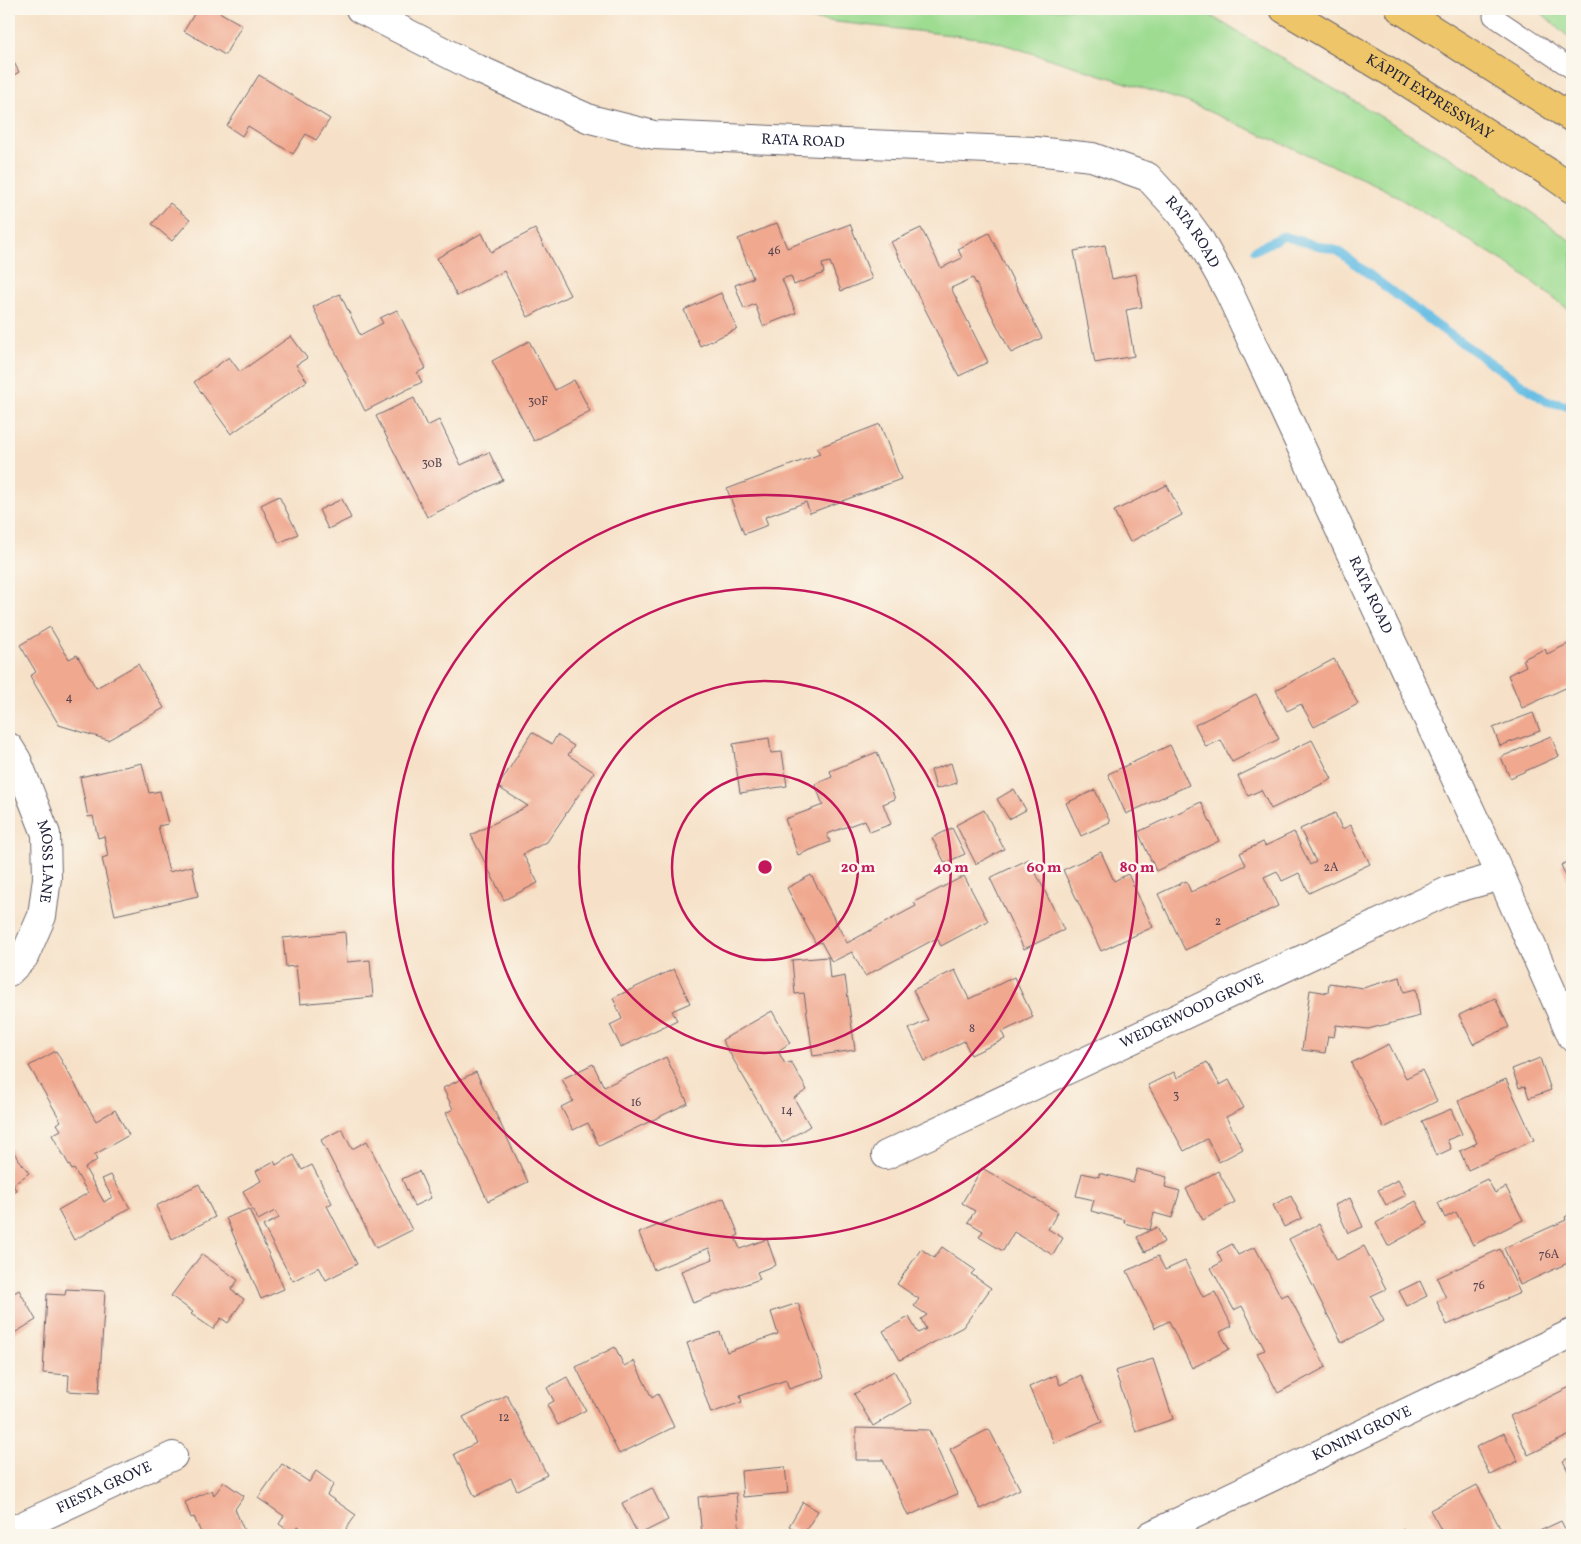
<svg xmlns="http://www.w3.org/2000/svg" width="1581" height="1544" font-family="Vollkorn,serif">
<style>
.green{fill:#9ddc91;stroke:#607f66}
.lines{fill:none;stroke-linecap:round;stroke-linejoin:round}
.stream{stroke:#67bee4;stroke-width:9}
.building{fill:#f0a88f}
.lane-casing{stroke:#6c656c;stroke-width:21}
.street-casing{stroke:#6c656c;stroke-width:30}
.highway-casing{stroke:#6c656c;stroke-width:30}
.lane{stroke:#fff;stroke-width:19}
.street{stroke:#fff;stroke-width:28}
.highway{stroke:#eec569;stroke-width:28}
.ring{fill:none;stroke:#c2185b;stroke-width:2.5}
.labels{text-anchor:middle;dominant-baseline:central;stroke-width:5;stroke-linejoin:round;paint-order:stroke}
.number-label{font-size:12px;fill:#564450}
.street-label{font-size:15px;fill:#22223b;stroke:#fbf7ec}
.centre{fill:#c2185b;stroke:#fbf7ec;stroke-width:2.5}
.ring-label{font-size:15px;text-anchor:middle;font-weight:bold;fill:#c2185b;stroke:#fbf7ec;stroke-width:5;stroke-linejoin:round;paint-order:stroke}
</style>
<rect width="100%" height="100%" fill="#fbf7ec"/>
<filter id="ink" filterUnits="userSpaceOnUse"><feTurbulence type="fractalNoise" baseFrequency=".02" numOctaves="2"/><feDisplacementMap in="SourceGraphic" scale="10" xChannelSelector="R" yChannelSelector="G"/><feConvolveMatrix kernelMatrix="1 2 1 2 8 2 1 2 1" color-interpolation-filters="sRGB"/></filter>
<filter id="wash" filterUnits="userSpaceOnUse"><feTurbulence type="fractalNoise" baseFrequency=".0096" numOctaves="4" result="noise"/><feDisplacementMap in="SourceGraphic" scale="20" xChannelSelector="R" yChannelSelector="G"/><feGaussianBlur stdDeviation="1.12" result="paint"/><feColorMatrix in="noise" values="0 0 0 0 0 0 0 0 0 0 0 0 0 0 0 0 0 1.4 0 .05"/><feComposite in="paint" operator="in"/></filter>
<g filter="url(#wash)">
<rect width="100%" height="100%" fill="#f6e1c8"/>
<path class="green" d="M782,9H1199L1481,176L1572,242V312L1510,265L1379,186L1187,102L987,39L810,19Z
M1537,9H1572V40Z"/>
<g class="lines">
<path class="stream" d="M1255,250L1283,236L1338,251L1439,327L1546,401L1572,407"/>
</g>
<g id="blocks">
<path class="building" d="M197,9H214L242,25L225,55L184,31Z
M9,53L19,72L9,78Z
M259,75L330,119L316,140L306,134L293,154L248,126L242,136L227,126Z
M170,203L190,220L172,241L152,224Z
M777,223L787,248L850,224L872,279L841,291L830,262L822,264L824,273L794,285L791,276L782,279L796,313L763,326L755,304L744,309L735,285L753,278L738,239Z
M921,228L941,268L962,258L958,249L989,233L1042,338L1011,353L973,278L951,288L988,362L959,376L891,242Z
M535,229L570,295L528,317L504,271L457,296L437,258L482,233L491,252Z
M1105,245L1112,279L1136,274L1142,307L1126,310L1134,356L1095,363L1074,251Z
M721,293L737,329L700,346L684,310Z
M340,294L360,335L383,323L380,318L397,310L426,368L417,373L422,382L365,411L313,307Z
M291,336L307,358L296,365L307,381L231,434L194,382L229,357L240,372Z
M529,341L555,390L574,380L590,411L534,441L492,361Z
M414,398L427,426L439,420L461,465L489,452L503,480L427,517L376,416Z
M880,424L901,479L810,513L806,502L765,517L768,525L744,534L727,489L820,454L817,448Z
M1167,485L1182,515L1130,542L1114,511Z
M279,496L298,534L279,543L261,505Z
M342,499L351,518L328,529L319,510Z
M50,627L69,659L77,655L96,688L138,664L164,708L108,740L59,725L30,676L36,672L20,645Z
M1568,644L1572,653V685L1522,708L1508,675L1526,666L1523,659L1545,649L1547,654Z
M1334,659L1358,704L1314,727L1301,704L1287,711L1276,690Z
M1256,694L1279,739L1232,762L1221,740L1206,747L1195,725Z
M1533,713L1540,731L1500,746L1493,728Z
M532,732L552,744L557,735L574,746L568,755L594,772L547,842L523,854L538,883L504,900L471,835L528,806L498,787Z
M1551,736L1559,756L1510,778L1501,757Z
M769,738L771,753L782,752L787,786L740,793L733,744Z
M1312,740L1332,779L1271,809L1261,790L1248,796L1238,776Z
M1170,745L1189,785L1126,814L1108,774Z
M877,752L895,799L883,804L891,824L870,832L865,820L827,834L830,842L798,855L785,819L823,805L815,784L832,777L830,771Z
M142,763L149,793L160,791L168,824L158,826L169,872L192,866L198,896L115,915L102,858L108,856L104,836L98,838L93,816L88,817L80,777Z
M951,763L957,783L936,789L931,770Z
M1014,789L1026,810L1009,819L997,799Z
M1095,790L1110,822L1081,836L1066,803Z
M1201,802L1219,841L1156,871L1138,832Z
M984,810L1004,849L976,864L956,825Z
M1335,813L1342,829L1351,825L1370,864L1309,893L1299,873L1282,881L1277,871L1264,877L1278,906L1185,950L1158,894L1186,881L1191,892L1246,865L1240,853L1263,842L1265,846L1294,832L1310,865L1316,862L1300,829Z
M952,828L965,854L945,863L932,838Z
M1101,852L1114,881L1128,874L1153,927L1101,951L1063,870Z
M1029,859L1064,930L1024,949L990,878Z
M1572,860V880L1568,881L1561,865Z
M811,875L847,943L916,906L914,902L964,876L988,921L941,946L937,938L865,976L852,952L832,962L821,942L816,944L787,888Z
M345,932L347,962L370,960L373,997L300,1004L296,966L286,967L283,938Z
M828,957L830,979L845,976L855,1050L813,1056L804,993L795,994L792,960Z
M674,969L690,1003L672,1011L677,1020L621,1047L610,1025L622,1019L613,998Z
M955,970L969,999L1014,977L1033,1017L1002,1032L1005,1039L971,1055L964,1041L925,1061L909,1029L928,1020L913,990Z
M1400,977L1404,992L1416,989L1420,1016L1368,1029L1336,1025L1334,1037L1328,1036L1325,1053L1302,1050L1310,990L1328,993L1329,983L1363,988Z
M1495,998L1509,1027L1473,1044L1459,1015Z
M772,1011L790,1043L778,1051L785,1064L791,1062L807,1090L794,1098L810,1126L782,1143L722,1040Z
M1389,1044L1406,1078L1422,1070L1437,1101L1384,1128L1351,1063Z
M56,1051L96,1121L115,1110L129,1135L94,1155L97,1160L85,1168L104,1202L112,1197L102,1179L111,1175L130,1208L74,1240L58,1210L88,1193L74,1169L72,1170L52,1135L61,1130L57,1124L61,1121L29,1066Z
M666,1057L688,1103L599,1146L588,1123L573,1130L561,1107L573,1101L562,1079L593,1064L604,1087Z
M1540,1058L1551,1090L1529,1098L1525,1086L1519,1088L1512,1069Z
M1207,1062L1220,1085L1229,1080L1244,1108L1226,1117L1243,1149L1219,1162L1207,1139L1184,1151L1148,1085L1174,1072L1177,1078Z
M476,1072L528,1182L488,1201L446,1113L453,1109L443,1088Z
M1506,1079L1534,1140L1468,1170L1460,1151L1477,1143L1458,1101Z
M1451,1109L1462,1134L1447,1140L1451,1149L1436,1156L1422,1121Z
M342,1129L352,1149L367,1141L412,1230L376,1248L321,1140Z
M9,1146L29,1173L13,1185L16,1190L9,1195Z
M294,1155L302,1170L312,1165L332,1203L327,1206L357,1264L326,1280L319,1267L293,1281L263,1226L279,1218L275,1211L258,1220L243,1191L261,1181L256,1171L274,1161L276,1165Z
M982,1168L1058,1212L1048,1229L1063,1238L1053,1255L1014,1232L1003,1251L979,1237L983,1231L968,1222L975,1211L962,1203Z
M1137,1169L1167,1177L1165,1187L1180,1191L1172,1218L1154,1213L1150,1230L1124,1223L1125,1220L1091,1211L1094,1200L1076,1196L1082,1173L1099,1177V1173L1133,1182Z
M419,1171L431,1198L414,1206L402,1179Z
M1218,1171L1235,1202L1203,1220L1186,1189Z
M1487,1179L1495,1193L1506,1187L1523,1220L1473,1245L1456,1212L1445,1218L1438,1203Z
M1398,1180L1406,1195L1386,1205L1378,1190Z
M199,1184L215,1217L172,1239L156,1206Z
M1291,1196L1302,1218L1284,1227L1273,1205Z
M724,1198L739,1235L735,1237L740,1249L767,1239L776,1265L757,1272L760,1279L693,1303L681,1271L713,1259L709,1248L654,1270L639,1233Z
M1350,1198L1363,1227L1348,1233L1335,1205Z
M1416,1201L1428,1224L1388,1246L1376,1223Z
M249,1209L284,1289L261,1299L226,1218Z
M1572,1213V1261L1520,1285L1504,1248L1566,1220L1565,1217Z
M1319,1224L1337,1260L1364,1246L1386,1289L1371,1296L1384,1321L1342,1343L1289,1239Z
M1157,1227L1164,1242L1145,1252L1137,1237Z
M1232,1244L1238,1255L1255,1247L1281,1297L1288,1294L1326,1367L1278,1393L1257,1353L1265,1350L1242,1306L1234,1310L1211,1268L1222,1262L1217,1252Z
M942,1247L975,1270L971,1274L991,1288L963,1327L900,1360L883,1331L909,1317L918,1333L926,1329L921,1319L927,1315L914,1306L919,1299L897,1284L921,1249L934,1258Z
M1500,1249L1520,1293L1447,1325L1437,1302L1446,1298L1437,1278Z
M202,1254L238,1280L231,1290L244,1299L228,1323L221,1318L213,1329L191,1314L193,1312L171,1296Z
M1158,1256L1165,1270L1185,1261L1203,1297L1215,1292L1232,1326L1220,1332L1229,1349L1192,1368L1169,1321L1155,1328L1127,1271Z
M1420,1281L1427,1296L1407,1306L1399,1291Z
M66,1289L105,1291L99,1393L68,1391L69,1375L43,1373L47,1294L65,1295Z
M19,1290L36,1320L11,1335L9,1331V1296Z
M798,1303L824,1377L789,1389L786,1380L740,1396L742,1402L711,1413L687,1343L720,1332L727,1352L778,1334L771,1312Z
M615,1347L624,1366L634,1361L652,1398L658,1394L674,1427L619,1454L576,1367Z
M1153,1359L1173,1419L1136,1432L1115,1371Z
M894,1371L912,1403L873,1426L854,1394Z
M1056,1375L1060,1385L1081,1375L1102,1422L1054,1443L1029,1387Z
M567,1377L586,1410L558,1425L547,1405L554,1401L547,1388Z
M1572,1386V1434L1528,1455L1510,1416Z
M507,1395L547,1475L517,1490L511,1478L475,1497L454,1454L476,1443L463,1417Z
M856,1428L929,1430L957,1494L908,1516L883,1460H856Z
M989,1429L1020,1489L980,1509L950,1449Z
M1504,1433L1518,1461L1490,1475L1476,1447Z
M1572,1456V1479L1563,1461Z
M282,1464L309,1482L316,1471L334,1484L327,1495L356,1515L342,1535H312L298,1526L293,1534L279,1524L284,1516L258,1498Z
M785,1467L788,1493L743,1497L741,1471Z
M224,1482L244,1496L235,1509L246,1535H202L194,1517L191,1518L185,1502L212,1490L214,1495Z
M1477,1485L1504,1535H1444L1430,1510Z
M652,1488L668,1520L638,1535L622,1503Z
M736,1493L740,1535H702L698,1497Z
M803,1502L818,1511L803,1535L789,1526Z
M1561,1521L1568,1535H1531Z
M1404,1529L1407,1535H1392Z"/>
</g>
</g>
<g filter="url(#ink)">
<use href="#blocks" fill-opacity="0" stroke="#6c656c" stroke-width="1"/>
<g class="lines">
<defs>
<path id="lane" d="M1493,16L1572,69"/>
<g id="street">
<path id="s1" d="M360,9L478,69L590,119L654,135L1035,151L1092,157L1148,177L1180,212L1199,238L1229,292L1501,876L1572,1037"/>
<path id="s2" d="M9,747L17,760L46,834L47,878L42,916L24,957L9,972"/>
<path id="s3" d="M886,1155L1450,890L1501,876"/>
<path id="s4" d="M9,1532L173,1456"/>
<path id="s5" d="M1151,1535L1572,1333"/>
</g>
<g id="highway">
<path id="s6" d="M1284,9L1397,76L1548,172L1572,189"/>
<path d="M1400,9L1572,118"/>
</g>
</defs>
<use href="#lane" class="lane-casing"/>
<use href="#street" class="street-casing"/>
<use href="#highway" class="highway-casing"/>
<use href="#lane" class="lane"/>
<use href="#street" class="street"/>
<use href="#highway" class="highway"/>
</g>
</g>
<g class="ring">
<circle cx="765" cy="867" r="93"/>
<circle cx="765" cy="867" r="186"/>
<circle cx="765" cy="867" r="279"/>
<circle cx="765" cy="867" r="372"/>
</g>
<g class="labels">
<g class="number-label">
<text x="774" y="251">46</text>
<text x="538" y="402">30F</text>
<text x="432" y="464">30B</text>
<text x="69" y="698">4</text>
<text x="1331" y="868">2A</text>
<text x="1218" y="922">2</text>
<text x="972" y="1029">8</text>
<text x="1176" y="1096">3</text>
<text x="636" y="1103">16</text>
<text x="787" y="1111">14</text>
<text x="1549" y="1255">76A</text>
<text x="1479" y="1286">76</text>
<text x="504" y="1418">12</text>
</g>
<g class="street-label">
<text stroke="none"><textPath href="#s6" startOffset="170">KĀPITI EXPRESSWAY</textPath></text>
<text stroke="none"><textPath href="#s1" startOffset="470">RATA ROAD</textPath></text>
<text stroke="none"><textPath href="#s1" startOffset="890">RATA ROAD</textPath></text>
<text stroke="none"><textPath href="#s1" startOffset="1295">RATA ROAD</textPath></text>
<text stroke="none"><textPath href="#s2" startOffset="122">MOSS LANE</textPath></text>
<text stroke="none"><textPath href="#s3" startOffset="338">WEDGEWOOD GROVE</textPath></text>
<text stroke="none"><textPath href="#s5" startOffset="234">KONINI GROVE</textPath></text>
<text stroke="none"><textPath href="#s4" startOffset="105">FIESTA GROVE</textPath></text>
</g>
</g>
<circle cx="765" cy="867" r="8" class="centre"/>
<g class="ring-label">
<text x="858" y="872">20 m</text>
<text x="951" y="872">40 m</text>
<text x="1044" y="872">60 m</text>
<text x="1137" y="872">80 m</text>
</g>
<rect width="1581" height="1544" fill="none" stroke="#fbf7ec" stroke-width="30"/>
</svg>
